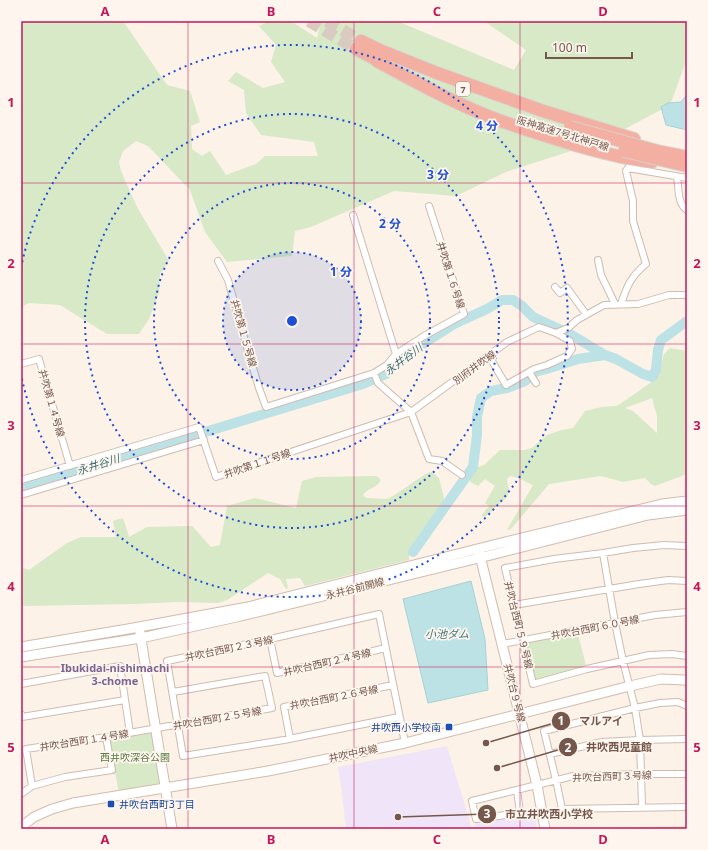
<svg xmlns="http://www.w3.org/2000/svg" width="708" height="850" font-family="'Noto Sans','Noto Sans JP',sans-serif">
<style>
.education{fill:#efe4f8}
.green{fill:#d7e9c6;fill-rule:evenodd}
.water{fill:#bce2e5;stroke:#a3d3d6}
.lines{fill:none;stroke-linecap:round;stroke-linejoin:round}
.river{stroke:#bce2e5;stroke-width:10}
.highway-tunnel{stroke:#dacbc0;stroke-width:12;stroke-dasharray:12 6;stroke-linecap:butt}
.street-casing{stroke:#cfbbb0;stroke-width:8}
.secondary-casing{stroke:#d2bbae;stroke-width:11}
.highway-casing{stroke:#d8d0cd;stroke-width:14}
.street{stroke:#fff;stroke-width:6}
.secondary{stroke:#fff;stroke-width:9}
.highway{stroke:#f3afa1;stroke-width:12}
.highway-bridge-casing{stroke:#d8d0cd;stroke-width:14;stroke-linecap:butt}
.highway-bridge{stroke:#f3afa1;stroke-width:12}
.grid{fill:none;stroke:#c2185b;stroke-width:1;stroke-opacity:0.55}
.ring{fill:none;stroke:#1d4ed8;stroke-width:2;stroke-dasharray:2 4}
.transit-dot{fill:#1a4fb4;stroke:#fef6ee;stroke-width:1.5}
.labels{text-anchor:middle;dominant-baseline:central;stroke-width:3.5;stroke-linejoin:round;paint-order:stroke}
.shield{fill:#fef6ee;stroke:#9e877d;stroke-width:1}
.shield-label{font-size:9px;font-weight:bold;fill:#75574c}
.street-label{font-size:10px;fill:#75574c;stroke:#fef6ee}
.transit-label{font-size:10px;fill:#164399;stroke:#fef6ee;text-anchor:end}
.park-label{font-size:10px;fill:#597a45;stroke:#fef6ee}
.water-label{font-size:11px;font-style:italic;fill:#407579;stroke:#fef6ee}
.neighbourhood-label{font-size:11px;font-weight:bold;fill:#7e6491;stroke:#fef6ee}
.centre{fill:#1d4ed8;stroke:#fef6ee;stroke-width:2}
.ring-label{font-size:12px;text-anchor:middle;font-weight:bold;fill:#1d4ed8;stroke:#fef6ee;stroke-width:3.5;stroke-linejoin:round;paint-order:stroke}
.leader{fill:none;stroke:#75574c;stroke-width:1.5}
.callout-dot{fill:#75574c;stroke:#fef6ee;stroke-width:1.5}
.mark-label{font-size:12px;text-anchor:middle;font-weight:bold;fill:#fff}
.callout-label{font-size:11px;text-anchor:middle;font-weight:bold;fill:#75574c;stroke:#fef6ee;stroke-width:3.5;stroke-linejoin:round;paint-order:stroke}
.neatline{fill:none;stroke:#c2185b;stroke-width:1.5}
.grid-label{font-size:13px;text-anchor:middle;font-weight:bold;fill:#c2185b}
</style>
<rect width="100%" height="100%" fill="#fcf2e7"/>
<path class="education" d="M447,746L472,829H346L342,793L338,767Z
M535,815L537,829H476L474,822Z"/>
<path class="green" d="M21,21H123L167,85L190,91L200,122L191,126L192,149L202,156L210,151L226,175L256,164L265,156H318L314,142L261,135L246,113L244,90L228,81L236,72L263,88L285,82L271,62L276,45L259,26C266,22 272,18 280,23L281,21H291L317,38L321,21H397L514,70L526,50L484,21H687V59L670,105L602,141L506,172L456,196L394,191L311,227L295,231L292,256L227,262L205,232L190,190L148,146L136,141L123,151L119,162L121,171L137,207L169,261L160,274L159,293L149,319L139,334H107L60,305L29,303L21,307Z
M670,348L687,351V474L655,486L651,484L645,478L623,482L601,476L549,484L511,529L507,530L533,485C525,482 519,477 510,476L507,479L508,486L509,490L507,497L485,517L481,516L489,506L485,503L495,486L485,479L478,486L470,482V478L476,468L484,465L500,450H525L532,448L547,435L562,430L573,428L585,411L602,407L616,406L620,404L653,381L661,367L664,354ZM652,398L657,416V433L633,411L625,408Z
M432,472L439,478L445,502L409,553V560L305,586L300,578L286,579L288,588L286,589L280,579L268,573L227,600L218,603L176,602L135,604L22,606L21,607V567L29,570L67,543L81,537H116L113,521L123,518L129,537L147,527L192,526L211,547L220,545L227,506L255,498L296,508L302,481L316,477L376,476L378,477L381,480C377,488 368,488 363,495L365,497L367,498L387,499L393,496L427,473Z
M577,631L587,669L533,684L522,641Z
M153,731L161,775L159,783L151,787L119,793L109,739Z
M687,826V829H558Z"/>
<path class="water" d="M687,94V130L666,125L661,107L668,103L681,102Z
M471,581L485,639L488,690L428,703L403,599Z"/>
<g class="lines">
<path class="river" d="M21,488L363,384L386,374L407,354L454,324L487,309L502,300H513L522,306L533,317L570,334L605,355L616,359L643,374L652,377L656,370L658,350L661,340L687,321
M413,552L473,467L477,435V417L481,398L491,391L507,388L525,381L535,372L553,367L578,359L605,355"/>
<path class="highway-tunnel" d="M309,21L356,49
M327,21L361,41"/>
<defs>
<path id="street" d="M677,177C679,187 677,204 687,210
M353,215L396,354
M598,260L601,275L615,304
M218,261L228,280L248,351L259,388L266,407L374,373L387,365L396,354L424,336L464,314L429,206
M555,287L560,293L567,288L586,314
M621,304C627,286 631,276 646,264L633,221V201L626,171L628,168L687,178
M556,333L568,328L577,320L604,305L638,304L669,295H687
M21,364L39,359L70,466
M529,372L536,383
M374,373L378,383L411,412L429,459L442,461L462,475
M21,480L199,427L216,477L411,412L507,342L539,327L556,333L570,341L572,349L567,356L547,365L534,369L506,385L489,356
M21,495L204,440
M687,546L664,545L633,548L603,553L554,559L505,568L533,684L587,669L649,655L672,654L687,656
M603,553L615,623L623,661L635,708L640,740L642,807
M514,605L639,584L668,580L687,581
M270,639L277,673L386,648
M503,644L655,615L687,612
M21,684L120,666L130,733
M687,706L678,702L660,703L635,708L544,731L556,780L562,809L687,807
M21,714L22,717L125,700
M399,717L284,740L183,756L167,661L266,640L379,614L405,743
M290,739L284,707L393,685
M550,754L602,742L640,740L687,739
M32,786L26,749L106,737L272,708L265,676L173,692
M517,790L520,813L476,819L472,801L573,776L641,774H687
M21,794L32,786L65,777L112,770L106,737"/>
<path id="secondary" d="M479,552L537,785L545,829
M140,633L172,829
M21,647L128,629L248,607L489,546L662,504L687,501
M21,657L141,638L241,616L491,555L648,515L687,510
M21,827L34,817L52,809L73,803L268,771L405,743L630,686L661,679L685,680L687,681"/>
<path id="highway" d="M361,41L388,54
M356,49L385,64
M382,51L437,73L543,111L634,139
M377,61C412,80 446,99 483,114C512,126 542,135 572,144C599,152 624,159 652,162"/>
</defs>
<use href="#street" class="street-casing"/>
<use href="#secondary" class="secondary-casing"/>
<use href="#highway" class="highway-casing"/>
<use href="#street" class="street"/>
<use href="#secondary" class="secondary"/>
<use href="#highway" class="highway"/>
<defs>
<path id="highway-bridge" d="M570,127L657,151L687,157
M624,151L687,166"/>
</defs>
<use href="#highway-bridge" class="highway-bridge-casing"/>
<use href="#highway-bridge" class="highway-bridge"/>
</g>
<path class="grid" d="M188,21V829M354,21V829M520,21V829M21,183H687M21,344H687M21,506H687M21,667H687"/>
<circle cx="292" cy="321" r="69" fill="#1d4ed8" fill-opacity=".12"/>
<g class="ring">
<circle cx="292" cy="321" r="69"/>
<circle cx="292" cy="321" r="138"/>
<circle cx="292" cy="321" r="207"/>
<path d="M21 268A276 276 0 1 1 21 374"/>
</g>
<g class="transit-dot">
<rect x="445" y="723" width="8" height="8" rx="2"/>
<rect x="107" y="800" width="8" height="8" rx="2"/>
</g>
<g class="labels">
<rect class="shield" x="456" y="82" width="14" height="14" rx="3"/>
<g class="shield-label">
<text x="463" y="89">7</text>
</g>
<g class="street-label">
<text transform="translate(563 133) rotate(17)">阪神高速7号北神戸線</text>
<text transform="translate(451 275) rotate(72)">井吹第１６号線</text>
<text transform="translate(244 333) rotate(74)">井吹第１５号線</text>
<text transform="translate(474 367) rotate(-36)">別府井吹線</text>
<text transform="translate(52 403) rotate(74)">井吹第１４号線</text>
<text transform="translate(257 463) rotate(-19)">井吹第１１号線</text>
<text transform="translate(355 588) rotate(-14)">永井谷前開線</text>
<text transform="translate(519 625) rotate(76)">井吹台西町５９号線</text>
<text transform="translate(595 627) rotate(-11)">井吹台西町６０号線</text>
<text transform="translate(229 648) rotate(-12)">井吹台西町２３号線</text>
<text transform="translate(327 662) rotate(-13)">井吹台西町２４号線</text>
<text transform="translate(515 693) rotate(76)">井吹台９号線</text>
<text transform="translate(334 697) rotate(-11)">井吹台西町２６号線</text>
<text transform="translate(217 718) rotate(-10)">井吹台西町２５号線</text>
<text transform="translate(84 740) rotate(-9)">井吹台西町１４号線</text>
<text transform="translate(353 753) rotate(-12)">井吹中央線</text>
<text transform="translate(612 776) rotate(-2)">井吹台西町３号線</text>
</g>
<g class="transit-label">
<text x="441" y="727">井吹西小学校南</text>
<text x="119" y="804" text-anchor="start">井吹台西町3丁目</text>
</g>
<g class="park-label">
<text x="135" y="757">西井吹深谷公園</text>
</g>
<g class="water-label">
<text transform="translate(403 359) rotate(-37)">永井谷川</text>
<text transform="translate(98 464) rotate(-17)">永井谷川</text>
<text x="447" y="633">小池ダム</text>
</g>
<g class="neighbourhood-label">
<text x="115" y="667">Ibukidai-nishimachi<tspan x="115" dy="13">3-chome</tspan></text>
</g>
</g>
<circle cx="292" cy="321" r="6" class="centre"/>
<g class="ring-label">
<text x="487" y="130">4 分</text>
<text x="438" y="179">3 分</text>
<text x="390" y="228">2 分</text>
<text x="341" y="276">1 分</text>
</g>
<path class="leader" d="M486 743L561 721M497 768L568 747M398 817L487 814"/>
<g class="callout-dot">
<circle cx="486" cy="743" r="4"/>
<circle cx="497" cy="768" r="4"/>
<circle cx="398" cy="817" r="4"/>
<circle cx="561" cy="721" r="10"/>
<circle cx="568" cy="747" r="10"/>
<circle cx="487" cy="814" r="10"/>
</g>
<g class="mark-label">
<text x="561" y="725">1</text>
<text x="568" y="752">2</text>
<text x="487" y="818">3</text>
</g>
<g class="callout-label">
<text x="601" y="725">マルアイ</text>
<text x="619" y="751">井吹西児童館</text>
<text x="549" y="818">市立井吹西小学校</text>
</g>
<rect width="708" height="850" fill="none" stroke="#fef6ee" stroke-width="44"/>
<path d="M546 52v6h86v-6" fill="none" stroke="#75574c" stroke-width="2"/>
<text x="552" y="52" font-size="12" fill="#75574c" stroke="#fef6ee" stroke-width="3" paint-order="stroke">100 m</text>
<rect x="22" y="22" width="664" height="806" class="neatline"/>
<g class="grid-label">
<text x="105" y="16">A</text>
<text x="271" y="16">B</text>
<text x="437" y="16">C</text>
<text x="603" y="16">D</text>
<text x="11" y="107">1</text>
<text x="697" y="107">1</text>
<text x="11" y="268">2</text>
<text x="697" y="268">2</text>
<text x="11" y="430">3</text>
<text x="697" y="430">3</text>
<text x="11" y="591">4</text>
<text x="697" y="591">4</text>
<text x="11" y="752">5</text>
<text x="697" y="752">5</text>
<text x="105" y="844">A</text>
<text x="271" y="844">B</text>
<text x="437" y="844">C</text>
<text x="603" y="844">D</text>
</g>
</svg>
